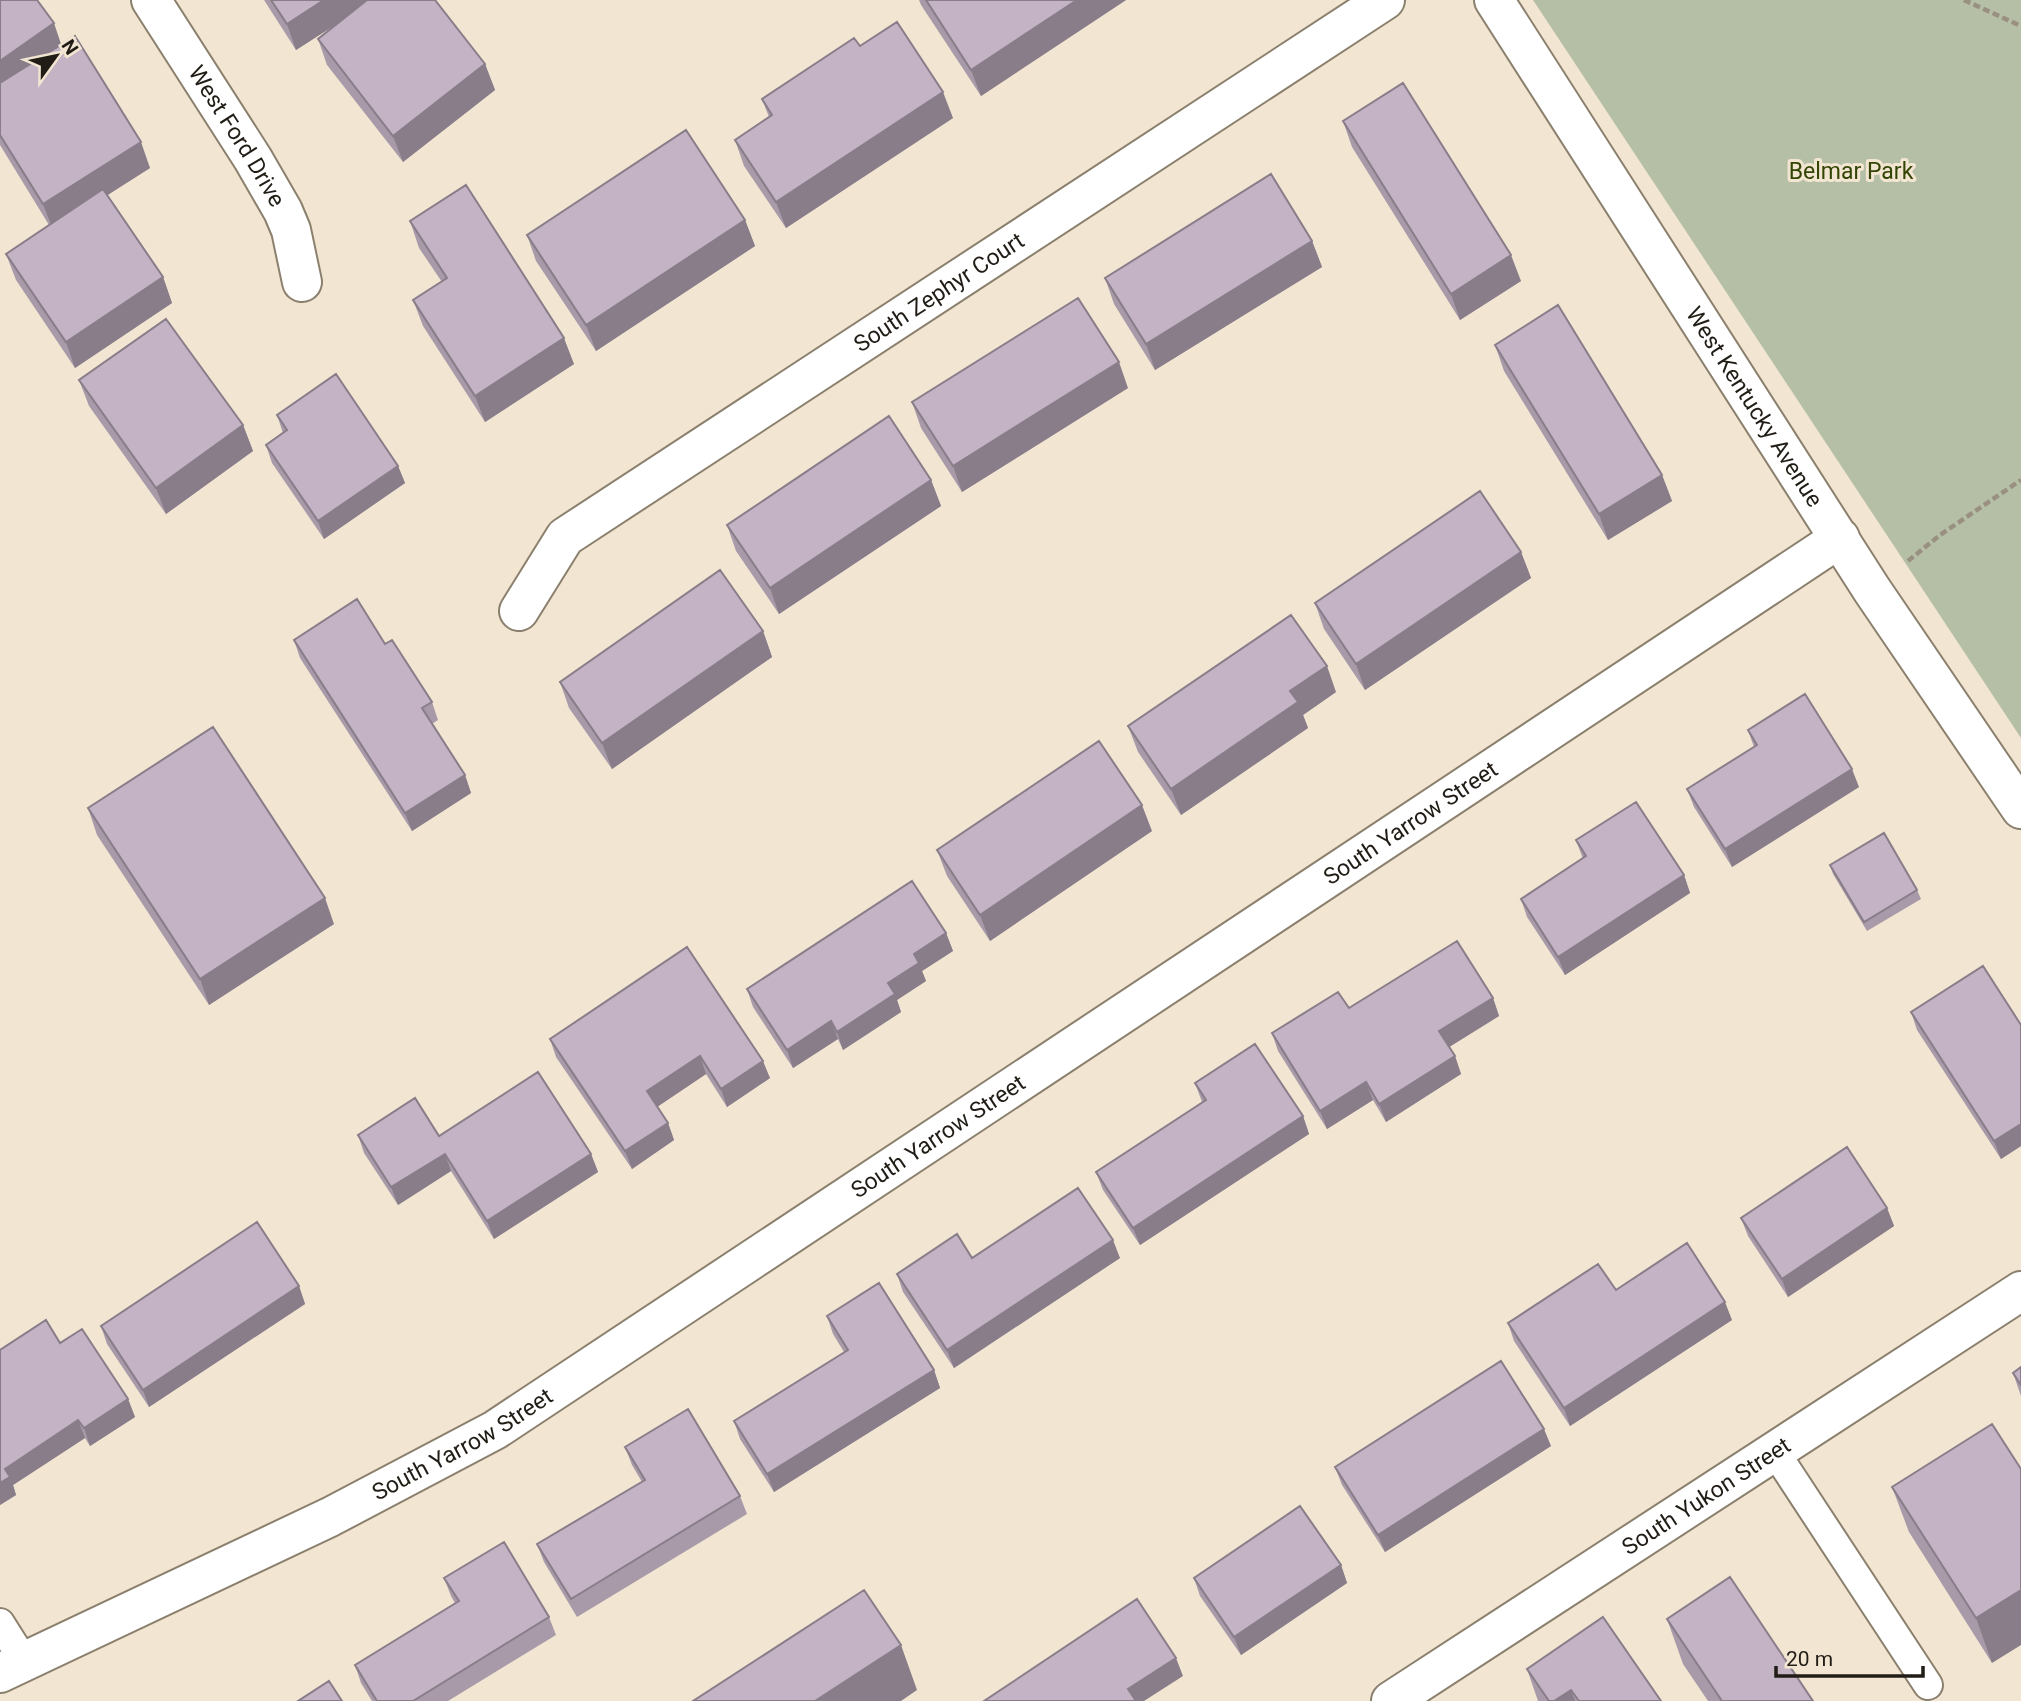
<svg xmlns="http://www.w3.org/2000/svg" width="2021" height="1701" font-family="Roboto,sans-serif">
<style>
.green{fill:#b5bfa5}
.lines{fill:none;stroke-linecap:round;stroke-linejoin:round}
.service-casing{stroke:#8b806d;stroke-width:32}
.minor-casing{stroke:#8b806d;stroke-width:42}
.path{stroke:#999082;stroke-width:4.5;stroke-dasharray:7 3.5;stroke-linecap:butt}
.service{stroke:#fff;stroke-width:28}
.minor{stroke:#fff;stroke-width:38}
.wall{fill:#a89aa9}
.shaded-wall{fill:#887d89}
.building{fill:#c3b3c4;stroke:#887d89;stroke-width:2}
.labels{text-anchor:middle;dominant-baseline:central;stroke-width:6;stroke-linejoin:round;paint-order:stroke}
.street-label{font-size:23px;fill:#211d16;stroke:#f2e6d2}
.park-label{font-size:23px;fill:#334504;stroke:#f2e6d2}
</style>
<rect width="100%" height="100%" fill="#f2e6d2"/>
<path class="green" d="M1533,0H2021V738Z"/>
<g class="lines">
<defs>
<path id="service" d="M1775,1452L1928,1685
M0,1623L24,1661"/>
<g id="minor">
<path id="s1" d="M151,0L253,159L283,211L291,230L302,282"/>
<path id="s2" d="M1494,0L1872,590L2021,809"/>
<path id="s3" d="M519,611L565,537L1385,0"/>
<path id="s4" d="M0,1673L330,1517L495,1430L1840,538"/>
<path id="s5" d="M1391,1701L2021,1291"/>
</g>
</defs>
<use href="#service" class="service-casing"/>
<use href="#minor" class="minor-casing"/>
<path class="path" d="M1964,0L2021,26
M1908,561L1940,535L2021,480"/>
<use href="#service" class="service"/>
<use href="#minor" class="minor"/>
</g>
<path class="wall" d="M0,0L61,45L150,168L107,195L163,277L172,303L75,368L16,280L6,254L49,225L0,145Z
M264,0H435L485,64L495,90L403,162L327,65L318,39L338,23L296,50Z
M919,0H1126L981,96L921,5Z
M860,46L953,118L786,228L744,166L735,140L769,117L762,99Z
M1343,121L1521,281L1460,320L1352,147Z
M745,220L755,246L596,351L536,261L527,235Z
M410,221L574,364L485,422L423,326L413,300L442,282L419,248Z
M1312,241L1322,267L1155,370L1114,304L1105,278Z
M1495,345L1662,475L1672,501L1608,540L1504,371Z
M79,380L243,425L253,451L166,514L89,406Z
M1128,388L962,492L921,428L912,402Z
M277,415L398,466L405,483L324,539L272,463L266,445L283,433Z
M931,480L941,506L779,614L736,551L727,525Z
M1521,552L1531,578L1365,690L1324,629L1315,603Z
M763,631L772,657L612,769L569,708L560,682Z
M294,640L432,702L438,720L432,724L465,775L471,793L412,831L300,658Z
M1336,692L1303,715L1308,728L1181,815L1138,752L1128,726Z
M1748,730L1859,787L1732,867L1694,807L1687,789L1754,747Z
M88,808L334,924L209,1005L97,835Z
M1152,831L990,941L947,876L937,850Z
M1576,840L1684,875L1690,893L1565,975L1527,917L1521,899L1583,859Z
M1830,865L1917,890L1921,899L1867,931L1833,874Z
M946,933L953,951L922,971L926,981L897,1000L901,1012L843,1050L838,1039L793,1068L753,1007L747,989Z
M687,947L770,1078L727,1107L706,1074L657,1107L668,1123L674,1140L632,1169L556,1057L550,1039Z
M1493,998L1499,1016L1449,1047L1455,1056L1461,1074L1386,1122L1373,1100L1327,1129L1278,1051L1272,1033L1349,1008Z
M1911,1012L2021,1025V1146L2001,1159L1917,1030Z
M1195,1083L1303,1116L1309,1134L1140,1245L1103,1190L1096,1172L1202,1102Z
M358,1135L439,1136L591,1154L598,1172L494,1239L451,1171L398,1205L364,1153Z
M1887,1208L1894,1226L1788,1297L1748,1236L1741,1218Z
M972,1258H1120L954,1368L903,1292L897,1274Z
M299,1286L305,1304L149,1407L107,1344L101,1326Z
M1616,1290L1732,1320L1570,1426L1514,1341L1508,1323Z
M827,1316L934,1370L940,1388L774,1492L740,1439L734,1421L844,1352L833,1334Z
M60,1343L128,1399L135,1417L90,1446L85,1438L13,1485L16,1495L0,1505Z
M2021,1367V1396L2013,1373Z
M1992,1424V1663L1909,1532L1892,1487Z
M1551,1446L1385,1552L1342,1485L1335,1467Z
M625,1447L740,1496L747,1514L577,1617L544,1562L537,1544L642,1482L632,1465Z
M1341,1565L1347,1583L1241,1655L1200,1596L1194,1578Z
M444,1578L549,1617L556,1635L448,1701H372L361,1683L355,1665L455,1603L451,1596Z
M1667,1619L1813,1701H1708L1683,1664Z
M1527,1669L1661,1701H1538Z"/>
<path class="shaded-wall" d="M324,0H374L296,50L287,24Z
M1077,0H1126L981,96L971,70Z
M54,23L63,50L0,94V61Z
M485,64L495,90L403,162L393,136Z
M943,92L953,118L786,228L776,202Z
M141,142L150,168L53,230L43,204Z
M745,220L755,246L596,351L586,325Z
M1312,241L1322,267L1155,370L1146,344Z
M1511,255L1521,281L1460,320L1451,294Z
M163,277L172,303L75,368L66,342Z
M564,338L574,364L485,422L475,396Z
M1119,362L1128,388L962,492L953,466Z
M243,425L253,451L166,514L156,488Z
M398,466L405,483L324,539L318,521Z
M1662,475L1672,501L1608,540L1599,514Z
M931,480L941,506L779,614L770,588Z
M1521,552L1531,578L1365,690L1356,664Z
M763,631L772,657L612,769L602,743Z
M1327,666L1336,692L1303,715L1308,728L1181,815L1171,789L1290,691Z
M1852,769L1859,787L1732,867L1725,849Z
M465,775L471,793L412,831L405,813Z
M1142,805L1152,831L990,941L980,915Z
M1684,875L1690,893L1565,975L1558,957Z
M325,898L334,924L209,1005L200,979Z
M946,933L953,951L922,971L926,981L897,1000L901,1012L843,1050L837,1032L888,983L914,954Z
M1493,998L1499,1016L1446,1049L1439,1031Z
M831,1021L838,1039L793,1068L787,1050Z
M700,1056L706,1074L654,1109L647,1091Z
M1455,1056L1461,1074L1386,1122L1379,1104Z
M763,1061L770,1078L727,1107L721,1089Z
M1366,1082L1373,1100L1327,1129L1320,1111Z
M1303,1116L1309,1134L1140,1245L1133,1228Z
M668,1123L674,1140L632,1169L625,1151Z
M2021,1124V1146L2001,1159L1994,1141Z
M445,1154L451,1171L398,1205L391,1187Z
M591,1154L598,1172L494,1239L487,1221Z
M1887,1208L1894,1226L1788,1297L1782,1279Z
M1113,1240L1120,1258L954,1368L947,1350Z
M299,1286L305,1304L149,1407L143,1390Z
M1725,1302L1732,1320L1570,1426L1564,1408Z
M934,1370L940,1388L774,1492L767,1474Z
M128,1399L135,1417L90,1446L84,1428Z
M78,1420L85,1438L13,1485L16,1495L0,1505V1483L5,1469Z
M1544,1429L1551,1446L1385,1552L1378,1535Z
M1341,1565L1347,1583L1241,1655L1234,1637Z
M2021,1590V1645L1992,1663L1976,1618Z
M901,1645L917,1690L901,1701H815Z
M1176,1658L1183,1676L1144,1701H1133L1128,1689Z
M1571,1690L1575,1701H1554Z"/>
<path class="building" d="M0,0H37L54,23L0,61Z
M271,0H324L287,24Z
M367,0H435L485,64L393,136L318,39Z
M926,0H1077L971,70Z
M897,22L943,92L776,202L735,140L772,115L762,99L854,38L860,46Z
M75,36L141,142L43,204L0,135V83Z
M1403,83L1511,255L1451,294L1343,121Z
M686,130L745,220L586,325L527,235Z
M1271,174L1312,241L1146,344L1105,278Z
M466,185L564,338L475,396L413,300L447,278L410,221Z
M103,189L163,277L66,342L6,254Z
M1078,298L1119,362L953,466L912,402Z
M1558,305L1662,475L1599,514L1495,345Z
M166,319L243,425L156,488L79,380Z
M336,374L398,466L318,521L266,445L287,430L277,415Z
M889,416L931,480L770,588L727,525Z
M1480,491L1521,552L1356,664L1315,603Z
M720,570L763,631L602,743L560,682Z
M357,599L385,644L392,640L432,702L422,708L465,775L405,813L294,640Z
M1291,615L1327,666L1290,691L1298,702L1171,789L1128,726Z
M1805,694L1852,769L1725,849L1687,789L1757,745L1748,730Z
M213,727L325,898L200,979L88,808Z
M1099,741L1142,805L980,915L937,850Z
M1636,802L1684,875L1558,957L1521,899L1586,856L1576,840Z
M1884,833L1917,890L1864,922L1830,865Z
M912,881L946,933L914,954L919,963L888,983L895,994L837,1032L831,1021L787,1050L747,989Z
M1457,941L1493,998L1439,1031L1455,1056L1379,1104L1366,1082L1320,1111L1272,1033L1338,992L1349,1008Z
M687,947L763,1061L721,1089L700,1056L647,1091L668,1123L625,1151L550,1039Z
M1983,966L2021,1025V1124L1994,1141L1911,1012Z
M1255,1044L1303,1116L1133,1228L1096,1172L1206,1100L1195,1083Z
M538,1072L591,1154L487,1221L445,1154L391,1187L358,1135L415,1098L439,1136Z
M1847,1147L1887,1208L1782,1279L1741,1218Z
M1078,1188L1113,1240L947,1350L897,1274L957,1234L972,1258Z
M257,1222L299,1286L143,1390L101,1326Z
M1687,1243L1725,1302L1564,1408L1508,1323L1598,1264L1616,1290Z
M879,1283L934,1370L767,1474L734,1421L848,1350L827,1316Z
M46,1320L60,1343L82,1329L128,1399L84,1428L78,1420L5,1469L10,1477L0,1483V1350Z
M1501,1361L1544,1429L1378,1535L1335,1467Z
M2021,1367V1385L2013,1373Z
M688,1409L740,1496L571,1599L537,1544L645,1480L625,1447Z
M1992,1424L2021,1469V1590L1976,1618L1892,1487Z
M1300,1506L1341,1565L1234,1637L1194,1578Z
M504,1542L549,1617L413,1701H377L355,1665L459,1601L444,1578Z
M1730,1577L1813,1701H1722L1667,1619Z
M864,1590L901,1645L815,1701H693Z
M1137,1599L1176,1658L1128,1689L1136,1701H984Z
M1603,1617L1661,1701H1579L1571,1690L1554,1701H1549L1527,1669Z
M329,1681L342,1701H298Z"/>
<g class="labels">
<g class="street-label">
<text stroke="none"><textPath href="#s1" startOffset="161">West Ford Drive</textPath></text>
<text stroke="none"><textPath href="#s3" startOffset="534">South Zephyr Court</textPath></text>
<text stroke="none"><textPath href="#s2" startOffset="483">West Kentucky Avenue</textPath></text>
<text stroke="none"><textPath href="#s4" startOffset="1650">South Yarrow Street</textPath></text>
<text stroke="none"><textPath href="#s4" startOffset="1083">South Yarrow Street</textPath></text>
<text stroke="none"><textPath href="#s4" startOffset="516">South Yarrow Street</textPath></text>
<text stroke="none"><textPath href="#s5" startOffset="376">South Yukon Street</textPath></text>
</g>
<g class="park-label">
<text x="1851" y="171">Belmar Park</text>
</g>
</g>
<g transform="translate(56 56) rotate(57)" stroke="#f2e6d2" stroke-width="5" paint-order="stroke">
<path d="M0-5L12 26L0 18L-12 26Z" fill="#211d16"/>
<text y="-10" font-size="19" font-weight="bold" text-anchor="middle" fill="#211d16">N</text>
</g>
<path d="M1776 1666v10h147v-10" fill="none" stroke="#211d16" stroke-width="3.5"/>
<text x="1786" y="1666" font-size="21" fill="#211d16" stroke="#f2e6d2" stroke-width="5" paint-order="stroke">20 m</text>
</svg>
